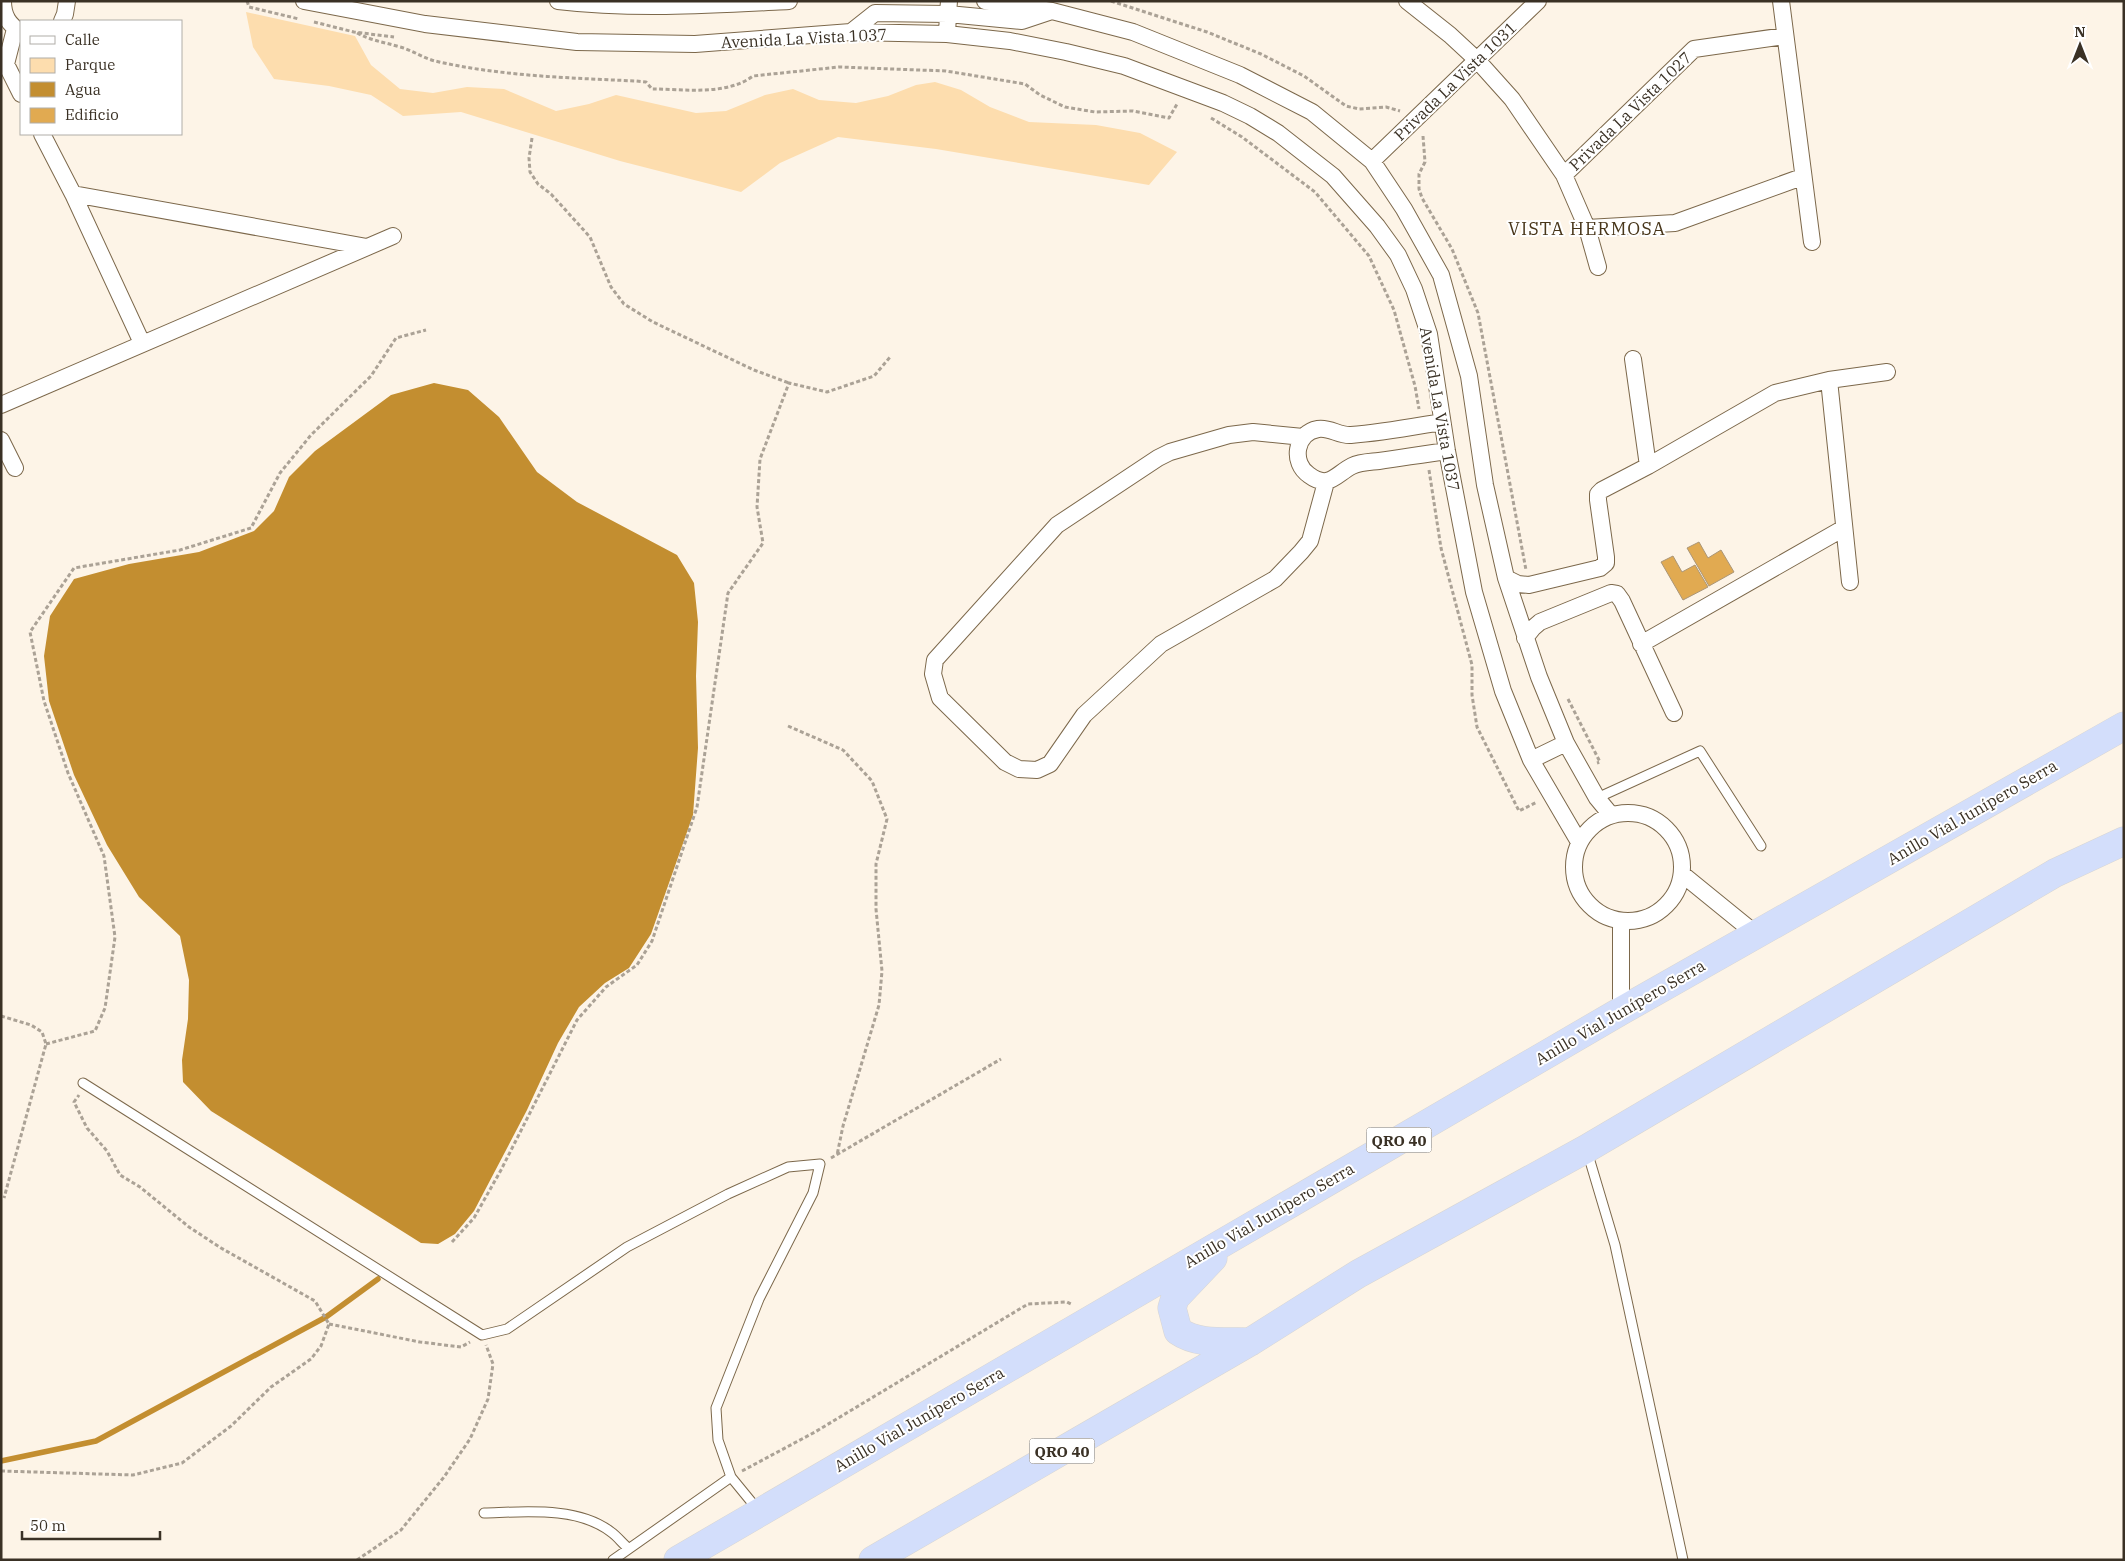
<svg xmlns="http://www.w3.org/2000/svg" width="2125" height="1561" font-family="'IBM Plex Serif',serif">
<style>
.green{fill:#fdddae}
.water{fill:#c38e30}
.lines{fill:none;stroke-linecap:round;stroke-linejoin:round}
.stream{stroke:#c38e30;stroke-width:5.5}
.building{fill:#e1aa51;stroke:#ab9677}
.service-casing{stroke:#7c684b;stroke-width:11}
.minor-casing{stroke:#7c684b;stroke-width:18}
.trunk-casing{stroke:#d8d6d3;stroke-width:29}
.path{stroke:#aba296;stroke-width:3;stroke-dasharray:4 2.5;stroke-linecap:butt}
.service{stroke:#fff;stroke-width:9}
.minor{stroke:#fff;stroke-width:16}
.trunk{stroke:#d3defb;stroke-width:28}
.labels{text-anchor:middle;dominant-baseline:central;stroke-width:4;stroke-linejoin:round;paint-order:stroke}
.shield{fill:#fff;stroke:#756f66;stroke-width:1}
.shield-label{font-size:15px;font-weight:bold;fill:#3a3125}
.street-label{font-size:16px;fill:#3a3125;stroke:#fff}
.neighbourhood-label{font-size:18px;letter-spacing:1px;fill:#48361a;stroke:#fff}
</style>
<rect width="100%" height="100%" fill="#fdf4e7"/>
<path class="green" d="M246,12L355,36L371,65L400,89L433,93L467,87L504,89L556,111L589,104L616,95L696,113L726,111L765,95L793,89L819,100L856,103L888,96L916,85L935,82L961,90L990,107L1029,122L1096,125L1140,133L1177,152L1149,185L936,149L838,137L780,163L741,192L620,161L461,112L403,116L371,95L329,86L274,79L253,47Z"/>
<path class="water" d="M434,383L468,390L499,417L537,472L577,502L677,555L694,583L698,622L696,676L698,748L693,815L651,934L629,968L605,983L579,1007L558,1043L527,1110L474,1211L455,1234L438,1244L421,1243L211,1111L183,1082L182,1060L188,1019L189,980L180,936L139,897L107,845L74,775L49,701L44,656L50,616L74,579L129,564L199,552L254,531L274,511L289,477L315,451L391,395Z"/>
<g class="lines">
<path class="stream" d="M1,1461L96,1441L326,1317L378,1279"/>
</g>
<path class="building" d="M1699,542L1708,558L1721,550L1734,572L1709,586L1687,548Z
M1673,556L1682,572L1695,565L1708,587L1683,600L1661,562Z"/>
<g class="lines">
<defs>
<path id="service" d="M1597,798L1700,751L1761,846
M83,1083L482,1335L507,1329L627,1247L728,1194L788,1167L820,1164L813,1193L759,1299L716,1408L718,1440L731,1477L758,1510
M1587,1151L1615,1245L1683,1560
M484,1513C523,1512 578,1506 611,1532C617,1536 622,1543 628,1548
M613,1560L731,1477"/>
<path id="minor" d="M3,1C3,16 9,25 21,32
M304,1L425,24L577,42L695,44L851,32L947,34L1010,41L1066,52L1124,66L1223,103L1250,116L1278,133L1333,176L1377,226L1398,255L1414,289L1429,334L1447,451L1474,592L1503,691L1531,760L1579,842
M558,1C634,10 712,5 789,1
M985,1L1052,11L1133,32L1240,75L1312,112L1372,161L1404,209L1441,275L1469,376L1485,485L1506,578L1539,677L1566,743L1597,798L1611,815
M1407,1L1450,35L1477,60L1512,99L1564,175L1587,228L1598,267
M1781,1L1812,242
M62,21L65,14L67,1
M15,29L6,64L21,94
M851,32L875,13L948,14L949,1
M947,34L948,14L1022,21L1049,12
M42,134L73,194L142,343
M1372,161L1538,1
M1564,175L1694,49L1785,36
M73,194L367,247
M1587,228L1675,223L1802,177
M1633,359L1648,466
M1829,380L1850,582
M1,405L393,236
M1442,422C1412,427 1381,433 1351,435C1339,436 1330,427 1318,429C1295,433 1291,463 1309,475C1329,490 1336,474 1352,466C1360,462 1371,462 1379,461C1401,458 1424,454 1447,451
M1303,437L1253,432L1229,435L1170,452L1158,458L1057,525L935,660L933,674L940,698L1005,762L1019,769L1037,770L1050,764L1084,715L1161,644L1275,579L1301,552L1310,541L1326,482
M1,440L15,468
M1506,578L1518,584L1529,585L1600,568L1606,563V557L1598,500V494L1602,490L1648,466L1775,393L1829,380L1887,372
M1525,638L1533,628L1540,622L1611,593L1617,594L1622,601L1674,713
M1641,644L1844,528
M1531,760L1566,743
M1574 867a54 54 0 1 1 108 0a54 54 0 1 1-108 0Z
M1682,874L1757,935
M1621,921V1011"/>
<path id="trunk" d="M1213,1258L1175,1298L1172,1308L1178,1331C1198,1345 1226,1341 1250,1342
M678,1560L1621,1011L2124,726
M873,1560L1250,1342L1358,1274L1586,1149L2055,873L2124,841"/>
</defs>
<use href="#service" class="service-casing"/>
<use href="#minor" class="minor-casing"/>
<use href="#trunk" class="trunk-casing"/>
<path class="path" d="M247,1L249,7L299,19
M1111,1L1207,32L1261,54L1304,76L1346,106L1359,109L1386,107L1400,111
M314,22L354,32L394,37
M357,33C372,41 384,42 400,47C412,50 423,58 435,61C499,76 570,78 636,81L646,82L652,89C684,89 726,96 753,76L839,67L946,71L1025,84L1040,95L1065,107L1095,112L1133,111L1169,118L1177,104
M1211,118L1242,137L1315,192L1369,256L1394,310L1415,386L1419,409
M1423,136L1425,162L1419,174V189L1422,198L1452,249L1478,313L1526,570
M532,138L529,158L530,172L538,184L551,194L590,237L611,287L624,304L653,322L754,370L789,383
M1429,470L1441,548L1472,665V695L1477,727L1519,811L1537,802
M1568,699L1600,762L1597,763
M788,726L843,750L872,781L887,819L876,864V909L882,971L879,1005L843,1126L837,1155
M1,1016L31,1025L42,1032L46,1044L4,1198
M46,1044L95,1031L105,1008L115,937L104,856L68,773L44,701L30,632L74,568L180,550L251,528L280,473L311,435L371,376L396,338L426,330
M831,1158L1001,1059
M452,1242L474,1218L501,1170L577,1020L606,987L637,965L652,941L697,807L728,593L763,543L757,507L760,459L789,383L827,392L874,376L891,356
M329,1324L420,1342L461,1347L470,1342
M1,1471L133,1475L182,1463L231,1426L271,1387L311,1359L321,1346L329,1324L315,1301L221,1248L189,1227L140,1187L120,1175L107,1151L87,1128L74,1102L79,1095
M742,1471L815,1432L1028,1304L1067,1302L1073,1305
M357,1560L401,1530L444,1477L470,1439L488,1399L493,1364L486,1345"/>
<use href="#service" class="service"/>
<use href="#minor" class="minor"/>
<use href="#trunk" class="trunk"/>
</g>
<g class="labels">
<g class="shield">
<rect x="1366.5" y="1127.5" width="65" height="25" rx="4"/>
<rect x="1029.5" y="1438.5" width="65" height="25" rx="4"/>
</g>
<g class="shield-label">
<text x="1399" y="1140">QRO 40</text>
<text x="1062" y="1451">QRO 40</text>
</g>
<g class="street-label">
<text transform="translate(804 38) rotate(-3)">Avenida La Vista 1037</text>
<text transform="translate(1455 81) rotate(-44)">Privada La Vista 1031</text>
<text transform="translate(1630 111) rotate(-44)">Privada La Vista 1027</text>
<text transform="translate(1440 409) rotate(80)">Avenida La Vista 1037</text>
<text transform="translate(1972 812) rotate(-30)">Anillo Vial Junípero Serra</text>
<text transform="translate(1620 1012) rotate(-30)">Anillo Vial Junípero Serra</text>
<text transform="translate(1269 1215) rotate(-30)">Anillo Vial Junípero Serra</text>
<text transform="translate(919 1419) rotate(-30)">Anillo Vial Junípero Serra</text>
</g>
<g class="neighbourhood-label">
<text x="1587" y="228">VISTA HERMOSA</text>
</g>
</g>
<rect width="2125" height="1561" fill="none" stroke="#3a3125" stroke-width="5"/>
<rect x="20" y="20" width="162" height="115" fill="#ffffff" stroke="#b0ada8"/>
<rect x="30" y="36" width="25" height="8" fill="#ffffff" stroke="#b0ada8"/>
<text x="65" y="45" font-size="15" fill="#3a3125">Calle</text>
<rect x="30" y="58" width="25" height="15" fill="#fdddae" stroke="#b0ada8"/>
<text x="65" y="70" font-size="15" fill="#3a3125">Parque</text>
<rect x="30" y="82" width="25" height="15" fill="#c38e30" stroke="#b0ada8"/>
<text x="65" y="95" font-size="15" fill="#3a3125">Agua</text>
<rect x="30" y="108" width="25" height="15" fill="#e1aa51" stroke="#b0ada8"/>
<text x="65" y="120" font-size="15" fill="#3a3125">Edificio</text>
<g transform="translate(2080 45)" stroke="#ffffff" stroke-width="4" paint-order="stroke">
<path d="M0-4L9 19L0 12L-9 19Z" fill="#3a3125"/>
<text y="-8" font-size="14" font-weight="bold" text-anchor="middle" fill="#3a3125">N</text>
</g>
<path d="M22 1531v8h138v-8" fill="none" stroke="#3a3125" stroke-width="2.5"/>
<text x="30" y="1531" font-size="15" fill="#3a3125" stroke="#ffffff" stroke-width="4" paint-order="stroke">50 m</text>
</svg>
